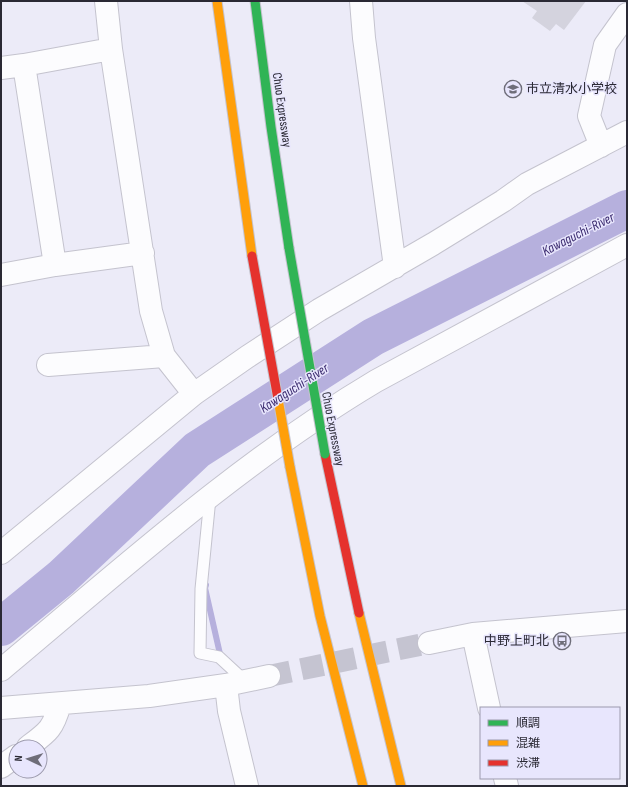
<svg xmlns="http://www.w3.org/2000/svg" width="628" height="787" font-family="'Sofia Sans Condensed','Noto Sans JP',sans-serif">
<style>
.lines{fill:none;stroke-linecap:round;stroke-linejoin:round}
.stream{stroke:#b6b0dd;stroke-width:6}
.river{stroke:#b6b0dd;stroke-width:38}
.building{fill:#d4d3de}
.street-tunnel{stroke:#c5c4d1;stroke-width:22;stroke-dasharray:22 11;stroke-linecap:butt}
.lane-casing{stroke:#c4c3ce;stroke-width:13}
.street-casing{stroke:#c4c3ce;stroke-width:24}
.fast-casing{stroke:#c4c3ce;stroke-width:11}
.slow-casing{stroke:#c4c3ce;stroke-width:11}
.jam-casing{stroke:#c4c3ce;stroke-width:11}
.lane{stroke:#fcfcfe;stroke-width:11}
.street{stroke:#fcfcfe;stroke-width:22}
.fast{stroke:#30b455;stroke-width:9}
.slow{stroke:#ff9f0a;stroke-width:9}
.jam{stroke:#e5322d;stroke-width:9}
.fast-bridge-casing{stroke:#c4c3ce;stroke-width:11;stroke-linecap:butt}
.slow-bridge-casing{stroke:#c4c3ce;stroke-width:11;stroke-linecap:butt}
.jam-bridge-casing{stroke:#c4c3ce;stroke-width:11;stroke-linecap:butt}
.fast-bridge{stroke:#30b455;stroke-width:9}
.slow-bridge{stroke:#ff9f0a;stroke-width:9}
.jam-bridge{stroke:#e5322d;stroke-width:9}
.labels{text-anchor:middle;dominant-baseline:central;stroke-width:3;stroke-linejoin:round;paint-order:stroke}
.poi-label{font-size:13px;fill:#2a2934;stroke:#e8e6fd;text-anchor:start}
.street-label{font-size:13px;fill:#2a2934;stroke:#e8e6fd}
.water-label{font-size:14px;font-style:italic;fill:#3a2a6e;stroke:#e8e6fd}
</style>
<rect width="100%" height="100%" fill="#ecebf8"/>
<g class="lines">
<path class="stream" d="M206,585L205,588L220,654"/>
<path class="river" d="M1,627L61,578L197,450L373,337L627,209"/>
</g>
<path class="building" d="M522,1H586L564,30L556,24L550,31L532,18L537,11Z"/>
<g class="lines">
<path class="street-tunnel" d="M269,676L429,643"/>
<defs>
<path id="lane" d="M210,498L201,589L200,653L219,657L245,681"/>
<path id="street" d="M106,1L111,49L151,311L164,356L194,394
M361,1L364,38L395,267
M24,65L55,265
M1,68L24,65L111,49
M601,146L589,116L605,45L627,14
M1,275L55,265L143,253
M48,365L164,356
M1,553L194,394L247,357L319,310L433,244L503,201L527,184L627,132
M473,634L489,708
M429,643L473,634L627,621
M1,670C122,569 240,462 376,381L627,245
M226,685L229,711L247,786
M1,708L149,696L226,685L269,676
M28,747C48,732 53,729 60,704
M1,767L16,756
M505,778L507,786"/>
<path id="fast" d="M255,1L271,127L289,248"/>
<path id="slow" d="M217,1L252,256
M290,467L320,616L363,786
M359,613L401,786"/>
<path id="jam" d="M325,454L359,613"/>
</defs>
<use href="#lane" class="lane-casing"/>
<use href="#street" class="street-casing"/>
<use href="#fast" class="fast-casing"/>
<use href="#slow" class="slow-casing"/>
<use href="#jam" class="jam-casing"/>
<use href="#lane" class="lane"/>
<use href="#street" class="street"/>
<use href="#fast" class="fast"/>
<use href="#slow" class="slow"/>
<use href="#jam" class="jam"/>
<defs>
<path id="fast-bridge" d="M289,248L325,454"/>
<path id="slow-bridge" d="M278,399L290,467"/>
<path id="jam-bridge" d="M252,256L278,399"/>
</defs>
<use href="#fast-bridge" class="fast-bridge-casing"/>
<use href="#slow-bridge" class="slow-bridge-casing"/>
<use href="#jam-bridge" class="jam-bridge-casing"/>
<use href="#fast-bridge" class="fast-bridge"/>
<use href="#slow-bridge" class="slow-bridge"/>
<use href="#jam-bridge" class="jam-bridge"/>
</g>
<defs>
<symbol id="school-ring" viewBox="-11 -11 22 22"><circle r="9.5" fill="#e8e6fd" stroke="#6e6d79" stroke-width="1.5"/><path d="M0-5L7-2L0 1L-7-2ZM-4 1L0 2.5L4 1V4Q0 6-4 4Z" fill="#6e6d79"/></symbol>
<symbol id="bus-ring" viewBox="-11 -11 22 22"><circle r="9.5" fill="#e8e6fd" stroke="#6e6d79" stroke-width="1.5"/><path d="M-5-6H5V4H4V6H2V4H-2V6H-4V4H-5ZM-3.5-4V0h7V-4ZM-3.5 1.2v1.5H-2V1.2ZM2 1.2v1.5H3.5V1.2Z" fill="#6e6d79"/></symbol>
</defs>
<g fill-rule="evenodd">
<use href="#school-ring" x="503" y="79" width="20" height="20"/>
<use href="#bus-ring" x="552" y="631" width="20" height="20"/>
</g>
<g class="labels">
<g class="poi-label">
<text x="526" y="89">市立清水小学校</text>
<text x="549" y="641" text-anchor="end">中野上町北</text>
</g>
<g class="street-label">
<text transform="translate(282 110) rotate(82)">Chuo Expressway</text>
<text transform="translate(333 429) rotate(79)">Chuo Expressway</text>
</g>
<g class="water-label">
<text transform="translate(578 234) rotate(-27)">Kawaguchi-River</text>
<text transform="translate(294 388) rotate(-33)">Kawaguchi-River</text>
</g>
</g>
<rect width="628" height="787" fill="none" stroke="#2a2934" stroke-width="4"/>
<rect x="480" y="707" width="140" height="72" fill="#e8e6fd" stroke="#9c9aad"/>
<rect x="488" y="720" width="20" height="6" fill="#30b455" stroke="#9c9aad"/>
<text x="516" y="727" font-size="12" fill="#2a2934">順調</text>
<rect x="488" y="740" width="20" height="6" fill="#ff9f0a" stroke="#9c9aad"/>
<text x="516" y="747" font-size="12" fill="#2a2934">混雑</text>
<rect x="488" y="760" width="20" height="6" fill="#e5322d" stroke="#9c9aad"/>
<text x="516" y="767" font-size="12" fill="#2a2934">渋滞</text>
<g transform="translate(28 759) rotate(274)"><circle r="19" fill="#e8e6fd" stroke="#9c9aad"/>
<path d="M0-3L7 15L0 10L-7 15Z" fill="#6e6d79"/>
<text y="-6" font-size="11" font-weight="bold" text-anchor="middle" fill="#2a2934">N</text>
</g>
</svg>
